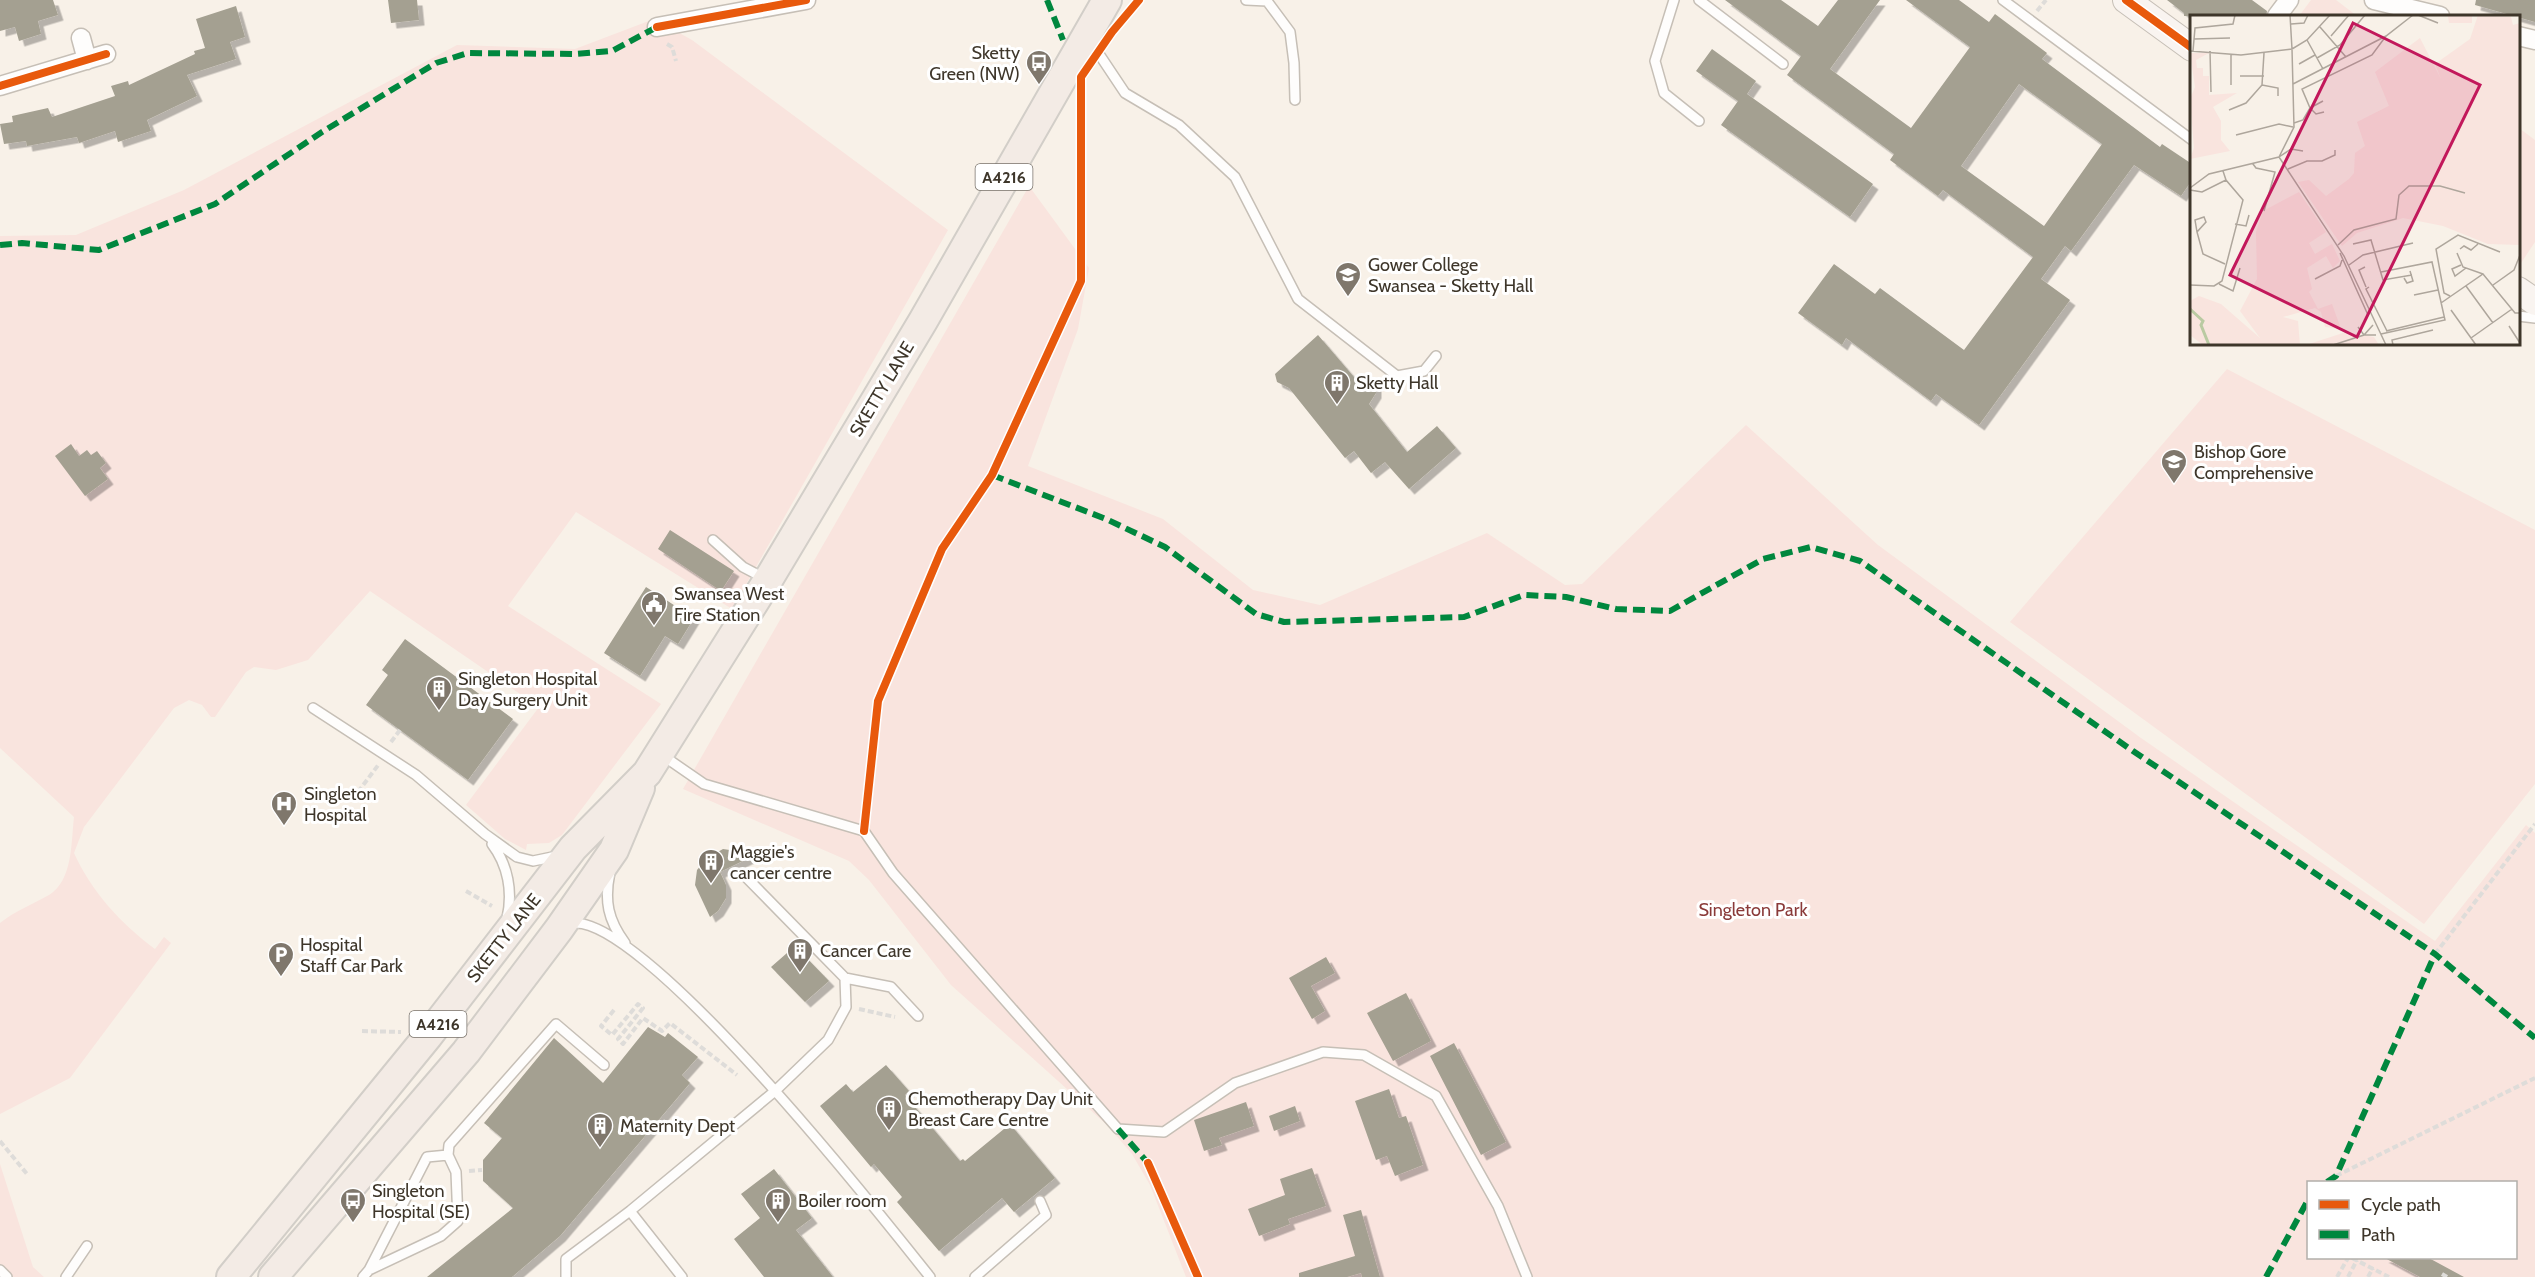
<svg xmlns="http://www.w3.org/2000/svg" width="2535" height="1277" font-family="Cabin,sans-serif">
<style>
.green{fill:#f9e4de;fill-rule:evenodd}
.building{fill:#a4a091;fill-rule:evenodd;filter:url(#shadow)}
.lines{fill:none;stroke-linecap:round;stroke-linejoin:round}
.lane-casing{stroke:#c6bfb6;stroke-width:12}
.street-casing{stroke:#c6bfb6;stroke-width:21}
.secondary-casing{stroke:#c6bfb6;stroke-width:28}
.primary-casing{stroke:#d2cec8;stroke-width:32}
.path{stroke:#dedcd9;stroke-width:4;stroke-dasharray:6 3;stroke-linecap:butt}
.lane{stroke:#fefdfc;stroke-width:9}
.street{stroke:#fefdfc;stroke-width:18}
.secondary{stroke:#f9f4f0;stroke-width:26}
.primary{stroke:#f3ebe5;stroke-width:28}
.quiet{stroke:#00873e;stroke-width:6;stroke-dasharray:12 6;stroke-linecap:butt}
.cycleway-casing{stroke:#fff;stroke-width:11}
.cycleway{stroke:#e8590c;stroke-width:8}
.labels{text-anchor:middle;dominant-baseline:central;stroke-width:6;stroke-linejoin:round;paint-order:stroke}
.shield{fill:#fff;stroke:#78726a;stroke-width:1.5}
.shield-label{font-size:16px;font-weight:bold;fill:#3e362a}
.poi-label{font-size:18px;fill:#3e362a;stroke:#fff;text-anchor:start}
.street-label{font-size:18px;fill:#3e362a;stroke:#fff}
.park-label{font-size:18px;fill:#8a3a39;stroke:#fff}
.inset-river{fill:none;stroke:#bacaa2;stroke-width:3}
.inset-road{fill:none;stroke:#aea69c;stroke-width:1.5}
.view{fill:#c2185b;fill-opacity:0.15;stroke:#c2185b;stroke-width:3}
.inset-edge{fill:none;stroke:#3e362a;stroke-width:3}
</style>
<defs>
<filter id="shadow"><feDropShadow dx="5.5" dy="5.5" stdDeviation="0" flood-color="#0004"/></filter>
</defs>
<rect width="100%" height="100%" fill="#f8f1e8"/>
<path class="green" d="M2311,0H2336L2357,16H2299Z
M654,19L692,40L948,230L732,609L576,512L508,606L661,704L562,835L549,843L527,844L526,850L505,839L466,805L539,707L370,591L308,660L276,670L254,667L246,672L215,717H211L202,705L189,700L174,708L84,827L74,853C91,891 121,924 155,949L164,937L171,943L70,1078L0,1114V923C15,911 33,904 49,895C73,880 71,843 74,817L0,748V236L76,235L184,190L457,45L575,49Z
M2519,128L2535,140V242L2519,266Z
M1029,186L1089,268L1078,329L1028,466L1163,519L1253,590L1320,605L1487,533L1565,585L1582,584L1746,425L1878,545L2141,738L2435,941L2526,825L2535,833V1277H1186L1150,1185L1132,1154L1107,1125L951,985L869,880L849,861L683,789ZM2308,1182H2516V1258H2308Z
M2227,369L2535,530V784L2424,924L2010,622Z
M0,1164L33,1267L44,1277H0Z"/>
<path class="building" d="M0,0H53L58,15L38,21L41,34L19,41L15,27L0,31Z
M388,0H417L419,20L391,23Z
M1725,0H1781L1818,26L1838,0H1880L1830,69L1911,128L1970,47L1906,0H1959L1989,22L1995,14L2047,53L2042,59L2160,147L2162,144L2192,164V180L2181,196L2134,165L2071,251L2065,246L2041,279L2070,300L1979,425L1936,394L1931,401L1846,338L1842,345L1798,313L1834,264L1875,294L1880,288L1964,350L2033,257L1943,190L1938,196L1890,160L1894,154L1787,75L1801,56ZM2019,84L2102,144L2044,226L1961,166Z
M2167,0H2252L2267,11L2266,16H2184V13Z
M2476,0H2535V22L2475,5Z
M236,6L245,37L230,42L236,59L187,75L197,96L147,120L151,131L118,142L115,131L79,143L77,137L27,146L26,141L4,144L0,124L13,122L12,116L48,108L52,117L115,96L111,86L128,81L129,85L195,54L194,51L205,48L196,19Z
M1712,49L1756,81L1747,94L1873,184L1850,217L1721,125L1738,101L1696,71Z
M1318,335L1354,377L1371,379L1376,386V393L1369,404L1407,452L1437,426L1456,448L1409,489L1385,462L1371,473L1354,451L1345,458L1289,388L1277,382L1275,374Z
M71,444L79,456L87,450L91,455L97,451L106,463L100,468L108,479L85,496L55,456Z
M670,530L734,571L721,591L658,549Z
M646,587L694,618L678,644L665,636L640,676L604,653Z
M405,639L513,719L468,780L366,705L388,675L382,670Z
M723,849L757,854L720,872L726,885V898L718,911L710,917L695,885L697,870L707,858Z
M795,946L829,981L805,1002L771,967Z
M1326,957L1335,973L1311,986L1325,1011L1312,1019L1289,978Z
M1406,993L1431,1041L1393,1061L1367,1013Z
M648,1027L665,1037L668,1033L698,1057L682,1075L690,1083L560,1236L512,1277H427L513,1208L483,1181V1160L502,1138L484,1123L554,1038L603,1083Z
M1454,1043L1506,1142L1481,1155L1430,1056Z
M886,1065L909,1091L905,1095L960,1161L963,1159L965,1161L1010,1124L1055,1178L1014,1212L1002,1198L939,1251L897,1202L902,1197L874,1164L871,1167L820,1106L846,1084L853,1092Z
M1389,1089L1399,1118L1406,1116L1423,1165L1395,1176L1387,1156L1376,1160L1355,1101Z
M1246,1102L1254,1126L1219,1138L1222,1145L1204,1151L1194,1120Z
M1295,1106L1300,1121L1274,1131L1269,1116Z
M1312,1168L1326,1206L1288,1219L1290,1224L1259,1236L1248,1209L1285,1195L1280,1179Z
M774,1169L812,1218L796,1230L833,1277H764L734,1239L760,1218L741,1194Z
M1361,1210L1380,1277H1362L1361,1273L1347,1277H1299V1273L1355,1256L1343,1215Z
M2383,1257H2427L2464,1277H2420Z"/>
<g class="lines">
<defs>
<path id="lane" d="M1246,0L1267,1L1290,32L1294,63L1295,100
M1674,0L1655,61L1664,93L1699,121
M1699,0L1783,64
M2003,0L2192,140
M1089,39L1125,93L1179,125L1235,177L1298,299L1397,376L1424,371L1436,356
M2518,316L2535,318
M713,540L743,567L766,579
M313,708L416,775L485,834L517,857L533,861L557,856
M662,755L704,784L864,831L893,873L1118,1129L1164,1132L1235,1083L1323,1052L1364,1055L1436,1096L1498,1206L1527,1277
M492,844C508,865 513,892 507,918
M610,872C604,901 608,920 625,943
M569,924C636,904 884,1219 930,1277
M845,978L891,987L918,1016
M448,1155L449,1145L556,1024L604,1065
M630,1211L682,1277
M0,1270L7,1277
M66,1277L87,1246
M363,1277L369,1270L427,1157L448,1155L456,1172L458,1221L441,1236L369,1270
M566,1277V1259L630,1211L775,1091L828,1040L846,1007L845,978L743,874
M975,1277L1046,1215L1040,1201"/>
<path id="street" d="M2374,0L2440,16
M2277,16L2289,0
M657,27L806,0
M2518,36L2535,40
M81,38L87,60
M0,86L106,54"/>
<path id="secondary" d="M2126,0L2192,48
M2518,290L2535,302"/>
<path id="primary" d="M231,1277L428,1036L573,848L647,773L768,580L923,321L1107,0
M273,1277L466,1052L559,929L614,850L640,788"/>
</defs>
<use href="#lane" class="lane-casing"/>
<use href="#street" class="street-casing"/>
<use href="#secondary" class="secondary-casing"/>
<use href="#primary" class="primary-casing"/>
<path class="path" d="M2037,11L2046,0
M667,44L672,47L676,61
M391,742L400,730
M358,792L379,764
M466,891L492,906
M2435,954L2535,824
M859,1009L895,1017
M614,1010L601,1026L612,1035L638,1004L643,1008L618,1039L623,1044L643,1018L662,1031L670,1023L737,1075
M362,1031L401,1032
M0,1141L27,1174
M469,1171L482,1170
M2336,1176L2535,1078
M2352,1258L2389,1277
M2442,1274L2447,1277
M2337,1277L2348,1258
M2348,1277L2357,1260
M2368,1277L2373,1268"/>
<use href="#lane" class="lane"/>
<use href="#street" class="street"/>
<use href="#secondary" class="secondary"/>
<use href="#primary" class="primary"/>
<path class="quiet" d="M1047,0L1063,40
M0,245L22,243L99,250L215,204L322,132L436,63L468,53L576,54L612,51L657,27
M992,475L1106,519L1165,547L1256,614L1284,622L1464,617L1524,595L1566,597L1616,609L1670,611L1763,559L1811,547L1860,561L2133,751L2435,954L2535,1038
M1118,1129L1148,1163
M2327,1182L2336,1176L2435,954
M2266,1277L2308,1200"/>
<defs>
<path id="cycleway" d="M2126,0L2192,48
M657,27L806,0
M0,86L106,54
M864,831L878,701L942,549L992,475L1081,281V77L1112,32L1139,0
M1148,1163L1198,1277"/>
</defs>
<use href="#cycleway" class="cycleway-casing"/>
<use href="#cycleway" class="cycleway"/>
</g>
<defs>
<symbol id="bus-pin" viewBox="-11 -11 22 30"><path d="M0 17L-7.5 6A9.5 9.5 0 1 1 7.5 6Z" fill="#7f776c" stroke="#fff"/><path d="M-5-6H5V4H4V6H2V4H-2V6H-4V4H-5ZM-3.5-4V0h7V-4ZM-3.5 1.2v1.5H-2V1.2ZM2 1.2v1.5H3.5V1.2Z" fill="#fff"/></symbol>
<symbol id="university-pin" viewBox="-11 -11 22 30"><path d="M0 17L-7.5 6A9.5 9.5 0 1 1 7.5 6Z" fill="#7f776c" stroke="#fff"/><path d="M0-5L7-2L0 1L-7-2ZM-4 1L0 2.5L4 1V4Q0 6-4 4Z" fill="#fff"/></symbol>
<symbol id="building-pin" viewBox="-11 -11 22 30"><path d="M0 17L-7.5 6A9.5 9.5 0 1 1 7.5 6Z" fill="#7f776c" stroke="#fff"/><path d="M-4-6H4V6H1V3H-1V6H-4ZM-2.5-4.3h1.7v1.8h-1.7ZM.8-4.3h1.7v1.8H.8ZM-2.5-1h1.7V.8h-1.7ZM.8-1h1.7V.8H.8Z" fill="#fff"/></symbol>
<symbol id="school-pin" viewBox="-11 -11 22 30"><path d="M0 17L-7.5 6A9.5 9.5 0 1 1 7.5 6Z" fill="#7f776c" stroke="#fff"/><path d="M0-5L7-2L0 1L-7-2ZM-4 1L0 2.5L4 1V4Q0 6-4 4Z" fill="#fff"/></symbol>
<symbol id="civic-pin" viewBox="-11 -11 22 30"><path d="M0 17L-7.5 6A9.5 9.5 0 1 1 7.5 6Z" fill="#7f776c" stroke="#fff"/><path d="M-.6-6.5H3V-4.5H.6V-3L4-1V1h2V6H-6V1h2V-1L-.6-3ZM-1.2 2.5V6h2.4V2.5Z" fill="#fff"/></symbol>
<symbol id="hospital-pin" viewBox="-11 -11 22 30"><path d="M0 17L-7.5 6A9.5 9.5 0 1 1 7.5 6Z" fill="#7f776c" stroke="#fff"/><path d="M-5-5h3v3.5h4V-5h3V5h-3V1.5h-4V5h-3Z" fill="#fff"/></symbol>
<symbol id="parking-pin" viewBox="-11 -11 22 30"><path d="M0 17L-7.5 6A9.5 9.5 0 1 1 7.5 6Z" fill="#7f776c" stroke="#fff"/><path d="M-3.5-5.5H1a3.5 3.5 0 0 1 0 7H-1V5.5H-3.5ZM-1-3.4V-.6H.8a1.4 1.4 0 0 0 0-2.8Z" fill="#fff"/></symbol>
</defs>
<g fill-rule="evenodd">
<use href="#bus-pin" x="1024" y="48" width="30" height="40"/>
<use href="#university-pin" x="1333" y="260" width="30" height="40"/>
<use href="#building-pin" x="1322" y="368" width="30" height="40"/>
<use href="#school-pin" x="2159" y="447" width="30" height="40"/>
<use href="#civic-pin" x="639" y="589" width="30" height="40"/>
<use href="#building-pin" x="424" y="674" width="30" height="40"/>
<use href="#hospital-pin" x="269" y="789" width="30" height="40"/>
<use href="#building-pin" x="696" y="847" width="30" height="40"/>
<use href="#building-pin" x="785" y="936" width="30" height="40"/>
<use href="#parking-pin" x="266" y="940" width="30" height="40"/>
<use href="#building-pin" x="874" y="1094" width="30" height="40"/>
<use href="#building-pin" x="585" y="1111" width="30" height="40"/>
<use href="#bus-pin" x="338" y="1186" width="30" height="40"/>
<use href="#building-pin" x="763" y="1186" width="30" height="40"/>
</g>
<g class="labels">
<g class="shield">
<rect x="975.5" y="164" width="57" height="26" rx="4.5"/>
<rect x="409.5" y="1011" width="57" height="26" rx="4.5"/>
</g>
<g class="shield-label">
<text x="1004" y="177">A4216</text>
<text x="438" y="1024">A4216</text>
</g>
<g class="poi-label">
<text x="1020" y="53" text-anchor="end">Sketty<tspan x="1020" dy="21">Green (NW)</tspan></text>
<text x="1368" y="265">Gower College<tspan x="1368" dy="21">Swansea - Sketty Hall</tspan></text>
<text x="1356" y="383">Sketty Hall</text>
<text x="2194" y="452">Bishop Gore<tspan x="2194" dy="21">Comprehensive</tspan></text>
<text x="674" y="594">Swansea West<tspan x="674" dy="21">Fire Station</tspan></text>
<text x="458" y="679">Singleton Hospital<tspan x="458" dy="21">Day Surgery Unit</tspan></text>
<text x="304" y="794">Singleton<tspan x="304" dy="21">Hospital</tspan></text>
<text x="730" y="852">Maggie's<tspan x="730" dy="21">cancer centre</tspan></text>
<text x="300" y="945">Hospital<tspan x="300" dy="21">Staff Car Park</tspan></text>
<text x="820" y="951">Cancer Care</text>
<text x="908" y="1099">Chemotherapy Day Unit<tspan x="908" dy="21">Breast Care Centre</tspan></text>
<text x="620" y="1126">Maternity Dept</text>
<text x="372" y="1191">Singleton<tspan x="372" dy="21">Hospital (SE)</tspan></text>
<text x="798" y="1201">Boiler room</text>
</g>
<g class="street-label">
<text transform="translate(882 389) rotate(-59)">SKETTY LANE</text>
<text transform="translate(504 938) rotate(-52)">SKETTY LANE</text>
</g>
<g class="park-label">
<text x="1753" y="910">Singleton Park</text>
</g>
</g>
<g transform="translate(2190 15)">
<rect width="330" height="330" fill="#f8f1e8"/>
<path d="M254,0H282V8H259L258,1ZM288,0L321,2L323,10L330,8V230L298,229L253,211L213,203L167,218L152,231L108,167L119,165L136,181L159,164L164,158L165,138L175,131L167,107L248,66L199,91L185,57L230,23L251,64L245,49L280,24ZM0,38H19L6,45L7,53H13V61H19V80L47,78L23,92L31,106V125L40,136L0,144L4,133L0,84L5,72ZM109,177L136,217L119,228L125,239L142,229L150,246L143,253L136,241L117,253L122,274L119,277L128,294L142,289L151,314L135,312L131,297L125,293L93,302L108,306L110,330H13L0,320V286L9,281L31,289L70,323L50,296L67,264L66,217L73,196ZM156,317L184,322L189,330H116Z" fill="#f9e4de"/>
<path class="inset-river" d="M0,294L13,306L11,310L19,330"/>
<path class="inset-road" d="M228,0L248,8M101,9L114,8L118,0M130,12L156,42M141,21L159,0M4,24L40,23M117,25L133,54M0,36L51,40L102,34L100,0M3,36L5,13L43,9L45,0M20,36L21,77M127,43L150,30L175,0M109,49L125,40M50,61H74M103,69L196,21L223,0M41,70V39M72,70L88,73V81M133,86L120,93L126,99L134,97M39,95L56,88L72,70L74,38M104,108L113,105L120,93L112,74L182,40L196,21M46,120L89,109L103,112M89,142L101,134L113,136M89,142L154,241L196,330M89,142L104,112L102,34L117,25L140,0M63,149L66,153L85,157L74,196M98,154L117,146H132L145,140V135M0,173L19,159L89,142M0,175L12,177L36,165M45,209L56,211L59,200M7,217L5,205L14,202L16,207L7,217L13,239L35,249M163,229L181,225L193,265L222,260M148,230L164,215L206,204L209,180L219,171H250L275,178M270,234L274,231L281,235L288,229M150,238L178,300M267,238L273,252L293,259M159,250L173,240L223,228M271,250L262,254L265,261L276,253M175,252L169,255L176,272M191,257L242,247L255,305L191,319M214,263L217,268L223,266L220,256M125,264L150,251L152,245M29,269L43,276L50,253M0,270L24,271L32,266L53,185L36,165L33,156M303,270L324,255L330,240M276,271L303,308M179,272L176,274L197,316M224,280L248,275M260,281L254,278L246,234L268,220L310,237M251,288L293,259L325,298H330M261,295L286,330M319,311L330,328M168,312L174,320H186M196,316L254,302M281,323L322,294M143,330L174,320L183,310M203,330L202,325L243,315"/>
<path class="view" d="M163,8L290,70L167,322L40,260Z"/>
<rect width="330" height="330" class="inset-edge"/>
</g>
<rect x="2307" y="1181" width="210" height="78" fill="#ffffff" stroke="#b2afaa" stroke-width="1.5"/>
<rect x="2319" y="1200" width="30" height="9" fill="#e8590c" stroke="#b2afaa" stroke-width="1.5"/>
<text x="2361" y="1211" font-size="18" fill="#3e362a">Cycle path</text>
<rect x="2319" y="1230" width="30" height="9" fill="#00873e" stroke="#b2afaa" stroke-width="1.5"/>
<text x="2361" y="1241" font-size="18" fill="#3e362a">Path</text>
</svg>
